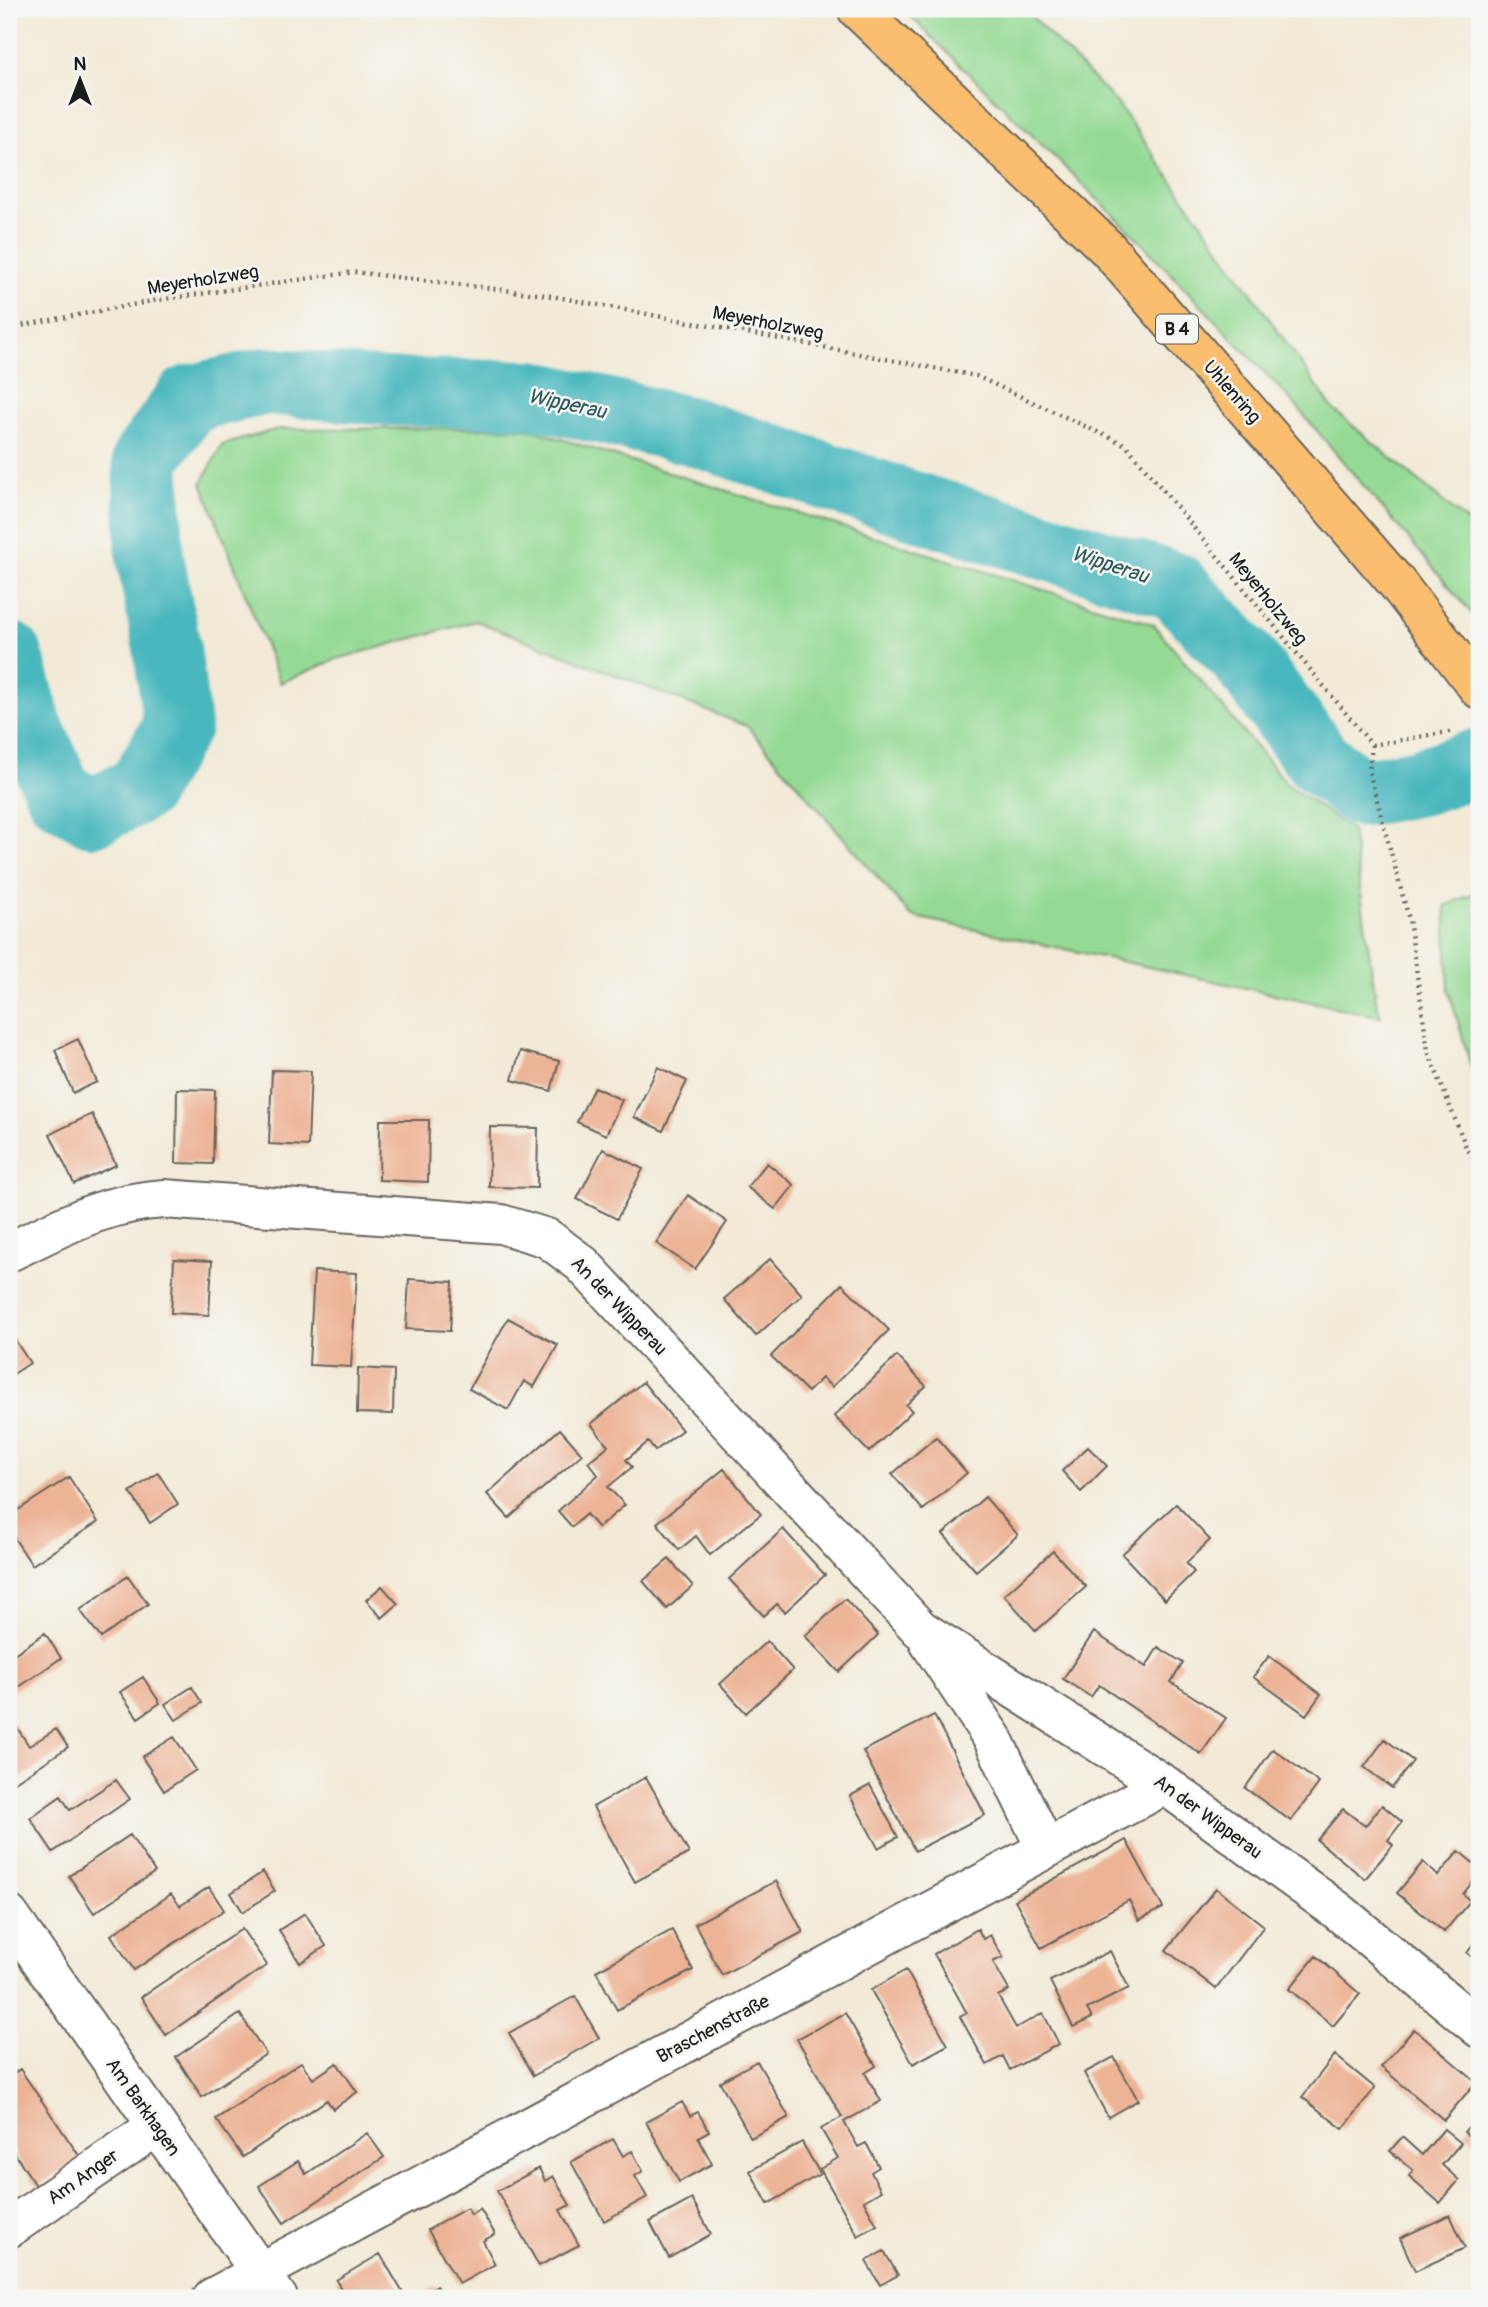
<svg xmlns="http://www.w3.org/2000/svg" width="1488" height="2307" font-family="Pangolin,sans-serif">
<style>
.green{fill:#94da94;stroke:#587b58;stroke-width:2}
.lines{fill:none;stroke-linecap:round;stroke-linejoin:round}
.river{stroke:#48b8be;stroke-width:68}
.building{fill:#edb395}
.street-casing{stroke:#67645d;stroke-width:42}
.highway-casing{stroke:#67645d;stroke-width:42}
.path{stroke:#67645d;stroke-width:4.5;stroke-dasharray:2 5;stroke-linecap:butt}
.street{stroke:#fff;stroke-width:38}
.highway{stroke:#fabe6e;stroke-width:38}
.labels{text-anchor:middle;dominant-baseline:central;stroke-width:5;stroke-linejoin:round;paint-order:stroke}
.shield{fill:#f6f6f2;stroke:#5d5d5c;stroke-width:2}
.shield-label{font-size:18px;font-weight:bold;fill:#1c1c1c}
.street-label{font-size:19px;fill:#1c1c1c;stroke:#f6f6f2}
.water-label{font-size:21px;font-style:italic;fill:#2e5a5d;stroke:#f6f6f2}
</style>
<rect width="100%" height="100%" fill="#f6f6f2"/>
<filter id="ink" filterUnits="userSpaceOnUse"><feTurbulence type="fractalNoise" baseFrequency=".0143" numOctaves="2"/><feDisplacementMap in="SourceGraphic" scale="14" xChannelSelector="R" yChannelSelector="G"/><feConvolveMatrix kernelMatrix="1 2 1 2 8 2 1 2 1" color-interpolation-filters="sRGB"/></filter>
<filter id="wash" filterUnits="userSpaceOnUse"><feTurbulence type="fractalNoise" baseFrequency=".00686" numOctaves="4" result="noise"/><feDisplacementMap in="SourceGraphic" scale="28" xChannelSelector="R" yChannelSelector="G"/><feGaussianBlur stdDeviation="1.57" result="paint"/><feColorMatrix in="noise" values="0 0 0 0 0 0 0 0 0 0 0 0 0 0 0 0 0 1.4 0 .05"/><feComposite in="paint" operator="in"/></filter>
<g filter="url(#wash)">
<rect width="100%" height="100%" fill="#f2ead7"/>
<path class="green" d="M903,9H1024L1117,103L1333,409L1479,532V622L1291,400L1133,234Z
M526,428L1153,624L1288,785L1352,830L1376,1001L1381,1017L911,916L747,726L476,621L337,659L280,683L202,483L222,445L278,429Z
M1479,891V1094L1449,991L1445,906Z"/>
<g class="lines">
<path class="river" d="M9,655L29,727L60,794L92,813L140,789L177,726L167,648L150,557L146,458L189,399L266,381L387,392L531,394L691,431L909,504L1175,586L1244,659L1319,761L1361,793L1420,782L1479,762"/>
</g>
<g id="blocks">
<path class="building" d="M78,1039L97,1082L73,1093L55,1050Z
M520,1051L559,1061L551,1091L512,1080Z
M658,1067L687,1081L663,1131L634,1117Z
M272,1070L311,1071L308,1146L269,1144Z
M594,1087L622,1100L606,1135L577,1122Z
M177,1089L215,1090L213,1164L176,1163Z
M92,1114L116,1165L74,1184L50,1134Z
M380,1120H429L428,1182L379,1180Z
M490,1127L538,1128L537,1188L489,1187Z
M603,1149L643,1169L617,1219L577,1199Z
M767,1163L794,1185L775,1209L747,1187Z
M688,1195L727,1222L695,1269L656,1243Z
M174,1259L212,1261L209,1315L171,1313Z
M770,1259L802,1295L756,1336L724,1299Z
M314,1271L357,1273L351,1367L309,1365Z
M409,1279L453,1282L450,1331L406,1329Z
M842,1284L889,1330L832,1387L822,1378L808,1392L771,1356Z
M508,1318L558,1345L534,1387L524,1381L508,1410L469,1389Z
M9,1331L30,1363L9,1377Z
M897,1356L926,1386L906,1405L912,1411L869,1452L834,1416Z
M358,1368L394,1370L393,1414L357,1413Z
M643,1382L682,1430L655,1451L648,1442L626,1460L632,1467L608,1487L625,1505L598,1528L586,1514L572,1527L558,1511L598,1475L588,1462L608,1446L591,1424Z
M560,1429L582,1454L509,1518L487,1494Z
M936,1437L967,1473L923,1510L892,1474Z
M1088,1447L1107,1466L1081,1492L1062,1471Z
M724,1469L761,1514L710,1555L696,1536L679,1550L657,1523Z
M158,1473L178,1504L150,1523L130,1492Z
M69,1477L98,1522L32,1565L9,1530V1516Z
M985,1497L1018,1535L976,1571L943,1534Z
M1176,1504L1210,1540L1186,1563L1194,1572L1165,1600L1122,1554Z
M783,1529L825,1575L785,1612L777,1604L764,1616L729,1579Z
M1053,1551L1086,1587L1036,1631L1004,1595Z
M669,1559L693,1586L667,1609L643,1581Z
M128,1576L148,1604L101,1638L80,1610Z
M382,1586L398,1604L382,1618L366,1600Z
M845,1599L878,1635L839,1672L805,1636Z
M1094,1632L1146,1667L1158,1647L1183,1663L1171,1682L1226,1718L1201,1754L1099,1685L1091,1697L1063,1679Z
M45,1633L61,1658L9,1694V1653L11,1656Z
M767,1641L793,1670L746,1713L720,1684Z
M1269,1656L1321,1694L1306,1715L1253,1677Z
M143,1677L160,1703L138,1718L120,1692Z
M192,1687L202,1703L176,1720L165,1704Z
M934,1715L985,1815L915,1851L863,1751Z
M14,1723L29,1746L56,1729L68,1747L9,1786V1726Z
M174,1737L196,1770L164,1791L142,1757Z
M1385,1739L1413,1761L1392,1788L1364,1767Z
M1273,1749L1319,1783L1291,1821L1245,1788Z
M646,1777L689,1853L635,1882L593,1807Z
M116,1780L130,1799L53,1852L30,1818L61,1796L70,1810Z
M870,1785L898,1837L878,1848L850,1796Z
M1382,1805L1402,1822L1388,1840L1393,1845L1365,1879L1317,1840L1343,1809L1365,1826Z
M130,1835L155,1872L94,1913L69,1876Z
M1126,1840L1163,1908L1139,1920L1129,1900L1041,1948L1015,1900Z
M1459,1851L1479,1868V1874L1463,1894L1470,1901L1444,1932L1397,1893L1423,1862L1438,1876Z
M263,1872L275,1891L243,1912L231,1893Z
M776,1881L803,1932L722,1975L695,1924Z
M209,1887L224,1910L134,1970L111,1935L171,1894L180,1906Z
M1216,1888L1264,1926L1216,1989L1166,1950Z
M305,1913L326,1946L300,1963L279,1930Z
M242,1929L267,1965L166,2035L141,1997Z
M978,1929L983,1939L990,1935L1003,1957L993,1962L1009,1990L998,1996L1016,2028L1043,2013L1059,2044L1010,2070L1003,2056L987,2065L960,2017L967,2013L934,1954Z
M672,1930L693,1970L617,2010L596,1971Z
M1479,1937V1962L1467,1953Z
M1110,1951L1129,1988L1087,2009L1092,2018L1073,2027L1050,1981Z
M1316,1956L1360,1994L1333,2026L1289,1989Z
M906,1970L948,2045L913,2064L871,1990Z
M575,1996L599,2038L533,2076L509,2033Z
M845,2013L876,2066L865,2073L881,2101L844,2122L858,2147L866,2143L879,2167L871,2172L881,2191L864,2201L877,2225L858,2236L820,2169L838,2158L821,2129L842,2117L797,2039Z
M240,2014L266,2054L202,2097L176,2057Z
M1414,2029L1476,2082L1444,2120L1381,2067Z
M1335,2055L1375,2088L1343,2129L1302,2097Z
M1114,2057L1138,2100L1108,2117L1084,2073Z
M757,2061L789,2117L751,2138L720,2082Z
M301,2062L313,2079L337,2063L357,2092L333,2109L327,2100L243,2157L216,2119Z
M20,2069L80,2157L37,2187L9,2145V2077Z
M682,2102L690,2116L698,2112L709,2131L698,2137L712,2164L679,2182L646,2122Z
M1479,2114V2144L1464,2132Z
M1444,2129L1461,2143L1442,2165L1459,2180L1440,2203L1409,2176L1413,2170L1390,2151L1402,2137L1422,2155Z
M367,2133L384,2157L284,2223L259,2186L298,2161L306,2174Z
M613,2139L623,2156L632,2151L643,2171L635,2176L647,2197L604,2221L571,2162Z
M802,2142L820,2174L768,2204L750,2171Z
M539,2168L545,2181L553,2176L570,2205L560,2210L579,2245L539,2266L497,2191Z
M692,2199L711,2234L669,2258L650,2222Z
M467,2208L471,2215L480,2209L495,2234L483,2241L495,2264L459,2284L428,2230Z
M1450,2215L1465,2248L1415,2271L1400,2238Z
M884,2251L898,2275L880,2285L866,2261Z
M380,2254L406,2298H346L336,2280Z
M436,2286L444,2298H415Z"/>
</g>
</g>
<g filter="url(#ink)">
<use href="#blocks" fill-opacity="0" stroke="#67645d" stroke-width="2"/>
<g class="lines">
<defs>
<path id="street" d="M9,1252C64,1226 102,1203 164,1199L501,1224L547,1238L582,1264L920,1629L1165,1785L1338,1911L1479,2028
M929,1642L993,1739L1046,1849
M9,1915L278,2298
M9,2228L157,2126
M212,2298L1165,1785"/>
<path id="highway" d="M857,9L1108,249L1396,582L1479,689"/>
</defs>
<use href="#street" class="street-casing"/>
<use href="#highway" class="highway-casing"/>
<path class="path" d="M1476,9L1479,21
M9,328L158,300L354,272L546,295L976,376L1126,445L1372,745
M1372,745L1369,771L1409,919L1428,1051L1466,1147L1479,1168
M1372,745L1454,731"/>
<use href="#street" class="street"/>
<use href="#highway" class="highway"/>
</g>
</g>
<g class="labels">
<rect class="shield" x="1156" y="314.5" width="42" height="29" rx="5"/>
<g class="shield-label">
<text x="1177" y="329">B 4</text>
</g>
<g class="street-label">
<text transform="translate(203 280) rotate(-9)">Meyerholzweg</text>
<text transform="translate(768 323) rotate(11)">Meyerholzweg</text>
<text transform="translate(1232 392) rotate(49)">Uhlenring</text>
<text transform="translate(1268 599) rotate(51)">Meyerholzweg</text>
<text transform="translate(619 1306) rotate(46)">An der Wipperau</text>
<text transform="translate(1208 1817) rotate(36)">An der Wipperau</text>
<text transform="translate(713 2029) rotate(-28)">Braschenstraße</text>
<text transform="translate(143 2107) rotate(55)">Am Barkhagen</text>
<text transform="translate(83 2177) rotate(-35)">Am Anger</text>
</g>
<g class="water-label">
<text transform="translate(567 404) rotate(12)">Wipperau</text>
<text transform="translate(1110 565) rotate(18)">Wipperau</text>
</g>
</g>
<rect width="1488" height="2307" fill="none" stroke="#f6f6f2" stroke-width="35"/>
<g transform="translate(80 80)" stroke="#f6f6f2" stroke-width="5" paint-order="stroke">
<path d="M0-5L12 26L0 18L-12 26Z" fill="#1c1c1c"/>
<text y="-10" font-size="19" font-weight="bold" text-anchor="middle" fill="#1c1c1c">N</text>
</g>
</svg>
